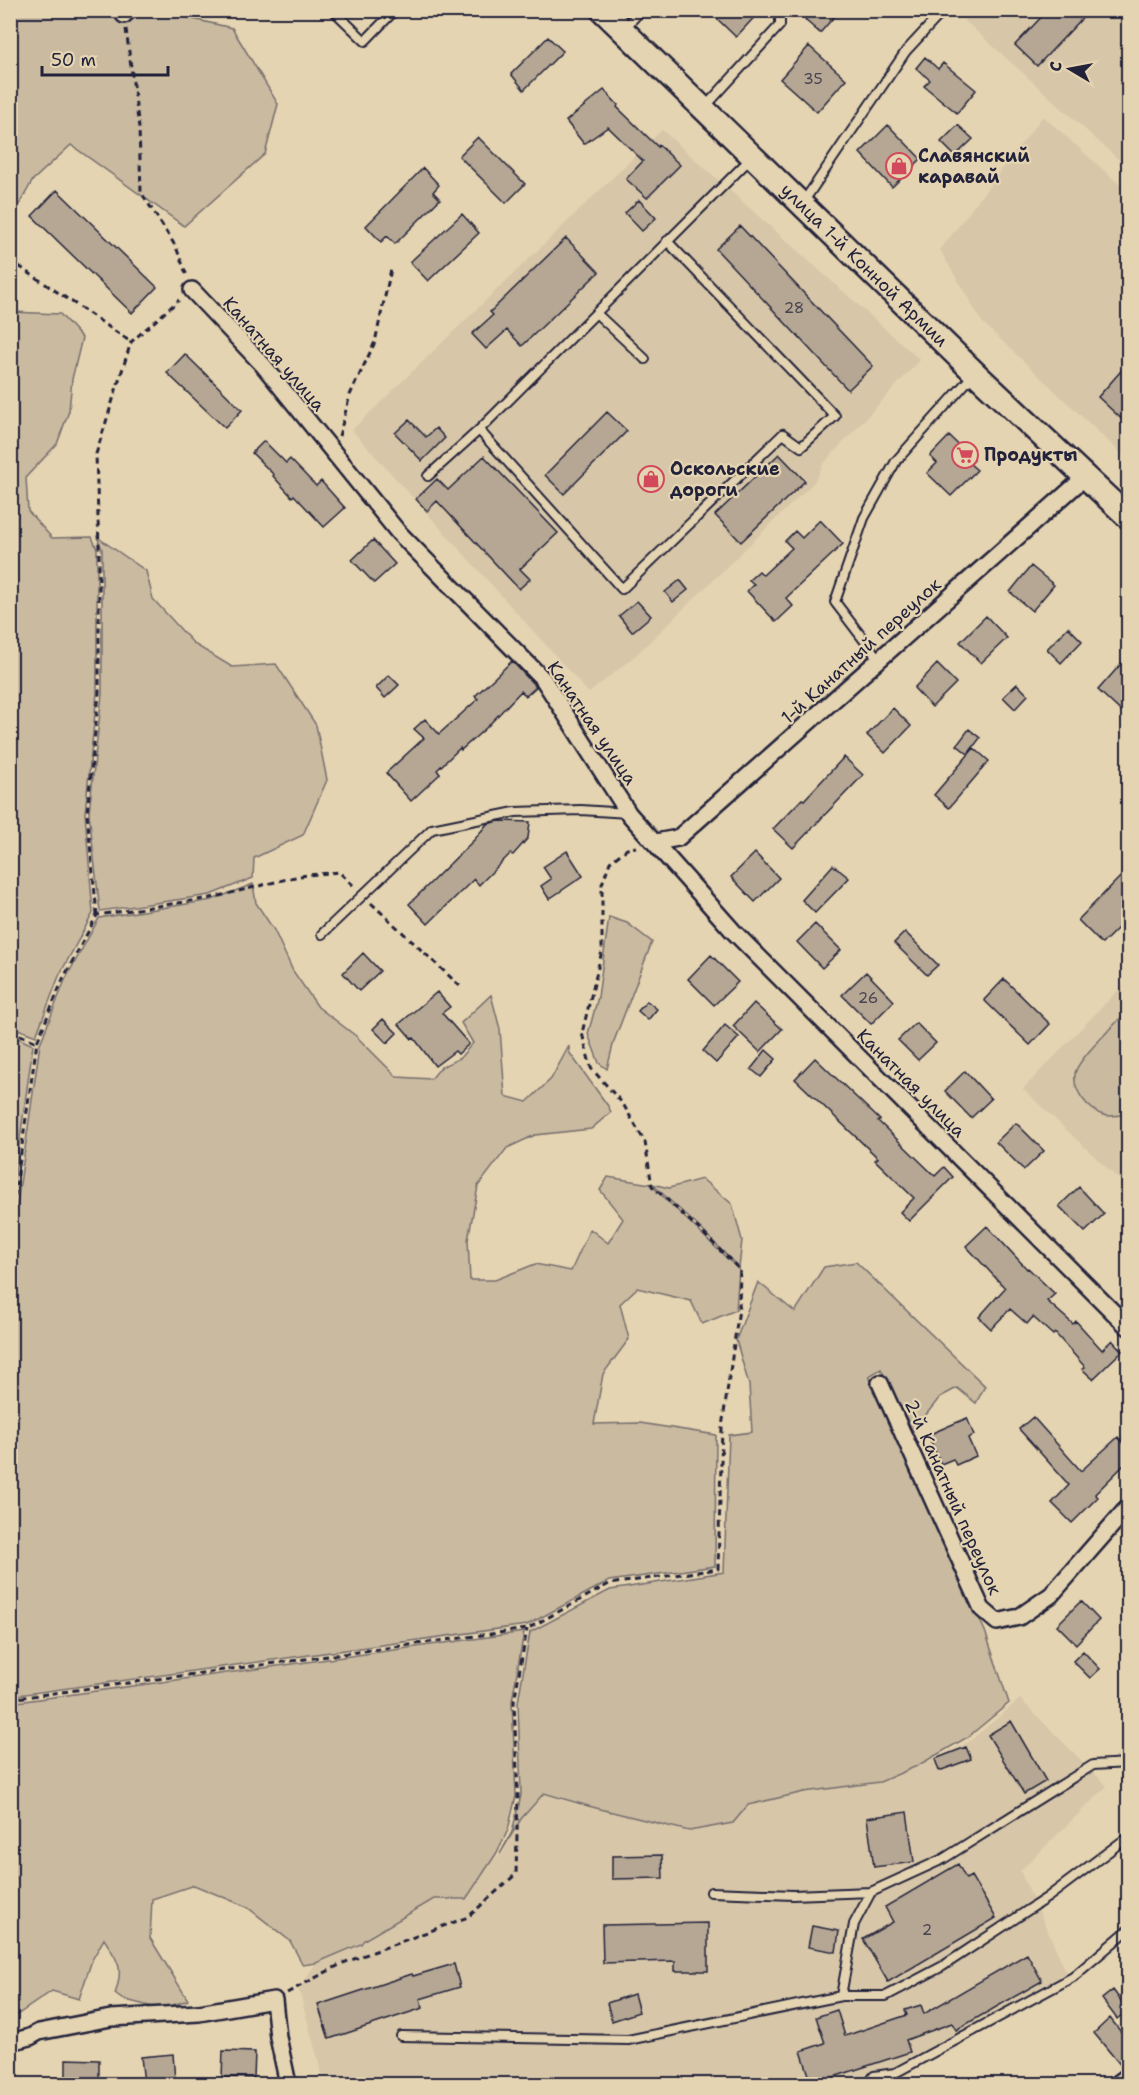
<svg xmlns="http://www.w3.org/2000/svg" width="1139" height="2095" font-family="'Shantell Sans',sans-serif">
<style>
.built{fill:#d7c6a8}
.green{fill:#c9baa0;stroke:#766e6e;stroke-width:1.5}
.building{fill:#b5a793;stroke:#22223b;stroke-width:1.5}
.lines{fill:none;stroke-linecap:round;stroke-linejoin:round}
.lane-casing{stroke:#22223b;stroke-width:12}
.street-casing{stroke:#22223b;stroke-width:20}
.secondary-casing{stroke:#22223b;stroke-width:27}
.path{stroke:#22223b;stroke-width:3;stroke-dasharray:6 4.5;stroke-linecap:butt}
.lane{stroke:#e5d4b1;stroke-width:8}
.street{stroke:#e5d4b1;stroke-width:15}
.secondary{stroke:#e5d4b1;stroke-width:22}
.labels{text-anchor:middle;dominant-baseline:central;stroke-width:4.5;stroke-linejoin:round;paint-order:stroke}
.number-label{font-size:15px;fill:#474351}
.poi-label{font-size:18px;font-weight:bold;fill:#22223b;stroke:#e5d4b1;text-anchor:start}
.street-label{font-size:18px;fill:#22223b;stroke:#e5d4b1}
</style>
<rect width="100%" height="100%" fill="#e5d4b1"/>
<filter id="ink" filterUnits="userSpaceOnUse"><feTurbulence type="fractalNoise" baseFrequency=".0167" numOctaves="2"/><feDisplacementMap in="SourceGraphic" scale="12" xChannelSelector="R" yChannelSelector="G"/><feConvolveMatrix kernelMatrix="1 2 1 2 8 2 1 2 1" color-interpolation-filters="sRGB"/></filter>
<g filter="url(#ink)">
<path class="built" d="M974,11H1128V168L964,20Z
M1043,116L1128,192V460L982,322L940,250Z
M662,130L920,360L823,464L815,481L636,655L589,693L352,430Z
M1128,980V1188L1023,1089Z
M1020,1699L1107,1786L1020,1871L1067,1973L888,2070L841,2084H379L322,2075L299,1990L315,1964L361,1945L365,1941L400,1918L434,1900H466L494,1859L503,1853L521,1820L544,1794L586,1807L633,1817L688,1832L733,1823L748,1806L804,1792L880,1783L918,1767L970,1741Z"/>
<path class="green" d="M11,11H166L167,13L232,28L278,104L265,154L184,226L71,145L33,180L11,219Z
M11,312L60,314L82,338L72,379L69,411L57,444L26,477L28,511L52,538L92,537L97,549V693L85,813L93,913L59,976L36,1036L10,1026Z
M97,537L146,571L153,599L194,644L232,667L276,664L316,725L327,780L303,835L254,858L253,878L210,895L100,911L89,813L102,694V549Z
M253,884L256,903L274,930L293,971L318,1007L356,1036L397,1077L431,1079L441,1067L460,1058L473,1043L461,1023L491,995L500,1029L505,1096L527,1102L551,1079L569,1046V1052L608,1106L611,1112L591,1129L535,1135L507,1148L478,1186L468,1240L470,1280H495L535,1264L571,1271L590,1229L608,1243L623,1219L600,1190L608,1177L650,1184L739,1270L736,1310L702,1324L691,1301L637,1288L620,1304L629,1339L603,1374L594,1424L640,1423L716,1435L715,1566L609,1581L527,1625L11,1696V1247L40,1044L65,980L99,918L212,900Z
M609,917L627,923L652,942L614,1041L607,1069L599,1063L588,1034L598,997Z
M1128,1010V1114C1109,1117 1101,1119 1086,1103C1079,1095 1073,1086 1075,1074C1077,1059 1117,1023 1128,1010Z
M11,1035L33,1045L11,1203Z
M702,1179L732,1204L742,1240L739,1268L700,1228L652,1184L669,1188Z
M856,1262L985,1386L976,1403L957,1388L940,1397L913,1431L881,1369L869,1376L985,1631L1009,1703L968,1737L917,1766L880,1782L804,1792L748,1805L733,1823L689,1831L588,1806L544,1793L521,1819L500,1854L512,1832L521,1795L518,1702L530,1632L610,1590L724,1572L729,1435L752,1432L749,1385L736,1340L758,1282L795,1312L824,1267Z
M524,1632L512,1701L516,1796L508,1830L496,1854L466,1899H434L364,1940L361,1944L316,1963L303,1965L290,1941L247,1907L194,1885L152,1899L150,1938L188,2000L161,2009L122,1999L115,1994C124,1968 119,1962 104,1939L92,1960L79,1999L52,1991L11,2019L10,1703Z"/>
<path class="building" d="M708,10H761L736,37Z
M813,10H840L820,33L805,20Z
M1048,10H1090L1037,66L1015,45Z
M548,37L563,51L524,90L511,74Z
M809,46L846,79L817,112L780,79Z
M925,57L938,69L943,63L976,90L957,113L924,86L930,80L916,68Z
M604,90L618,105L617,107L658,147L659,145L680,165L647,198L626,179L643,161L608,127L584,144L566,121Z
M888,125L921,159L892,187L860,153Z
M958,125L973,139L955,156L941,142Z
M478,137L525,184L506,203L459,156Z
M423,168L439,185L433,192L440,199L395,244L387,236L381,242L366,226Z
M57,190L157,287L132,313L32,216Z
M639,200L656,218L642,231L625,213Z
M462,214L479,233L428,281L410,262Z
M740,226L873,366L848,390L716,249Z
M566,238L599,272L522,346L507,330L486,349L472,334L493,315L490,312Z
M185,354L242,410L225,428L167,373Z
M1128,363V425L1098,397Z
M607,412L627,431L564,494L545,475Z
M409,420L426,437L436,428L445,438L422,461L395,433Z
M949,436L974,460L970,464L977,470L951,496L927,473L937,463L930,456Z
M264,441L286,463L290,459L316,486L321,481L345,508L324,527L294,495L292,497L273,476L274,475L252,453Z
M779,454L805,481L741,542L715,515Z
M484,456L558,533L520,569L530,579L519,589L437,501L427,511L416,499L437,479L448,490Z
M820,520L843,544L786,598L793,606L776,622L747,591L754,584L749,580L759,571L763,575L792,548L785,541L795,531L802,538Z
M373,540L395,564L374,583L352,560Z
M1031,566L1054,585L1032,611L1010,592Z
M680,580L688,590L673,602L665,592Z
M637,601L651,616L632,632L619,616Z
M986,616L1007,638L981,663L960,642Z
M1068,627L1082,641L1061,663L1047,649Z
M1128,656V718L1098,690Z
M512,661L536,687L526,696L521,691L486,728L461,750L460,748L437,770L440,774L411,801L386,773L424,738L414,729L425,719L439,734L478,699L475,696Z
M937,664L956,683L932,707L914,688Z
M389,675L399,685L385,698L376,688Z
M1017,684L1028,695L1015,709L1003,697Z
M893,708L911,726L885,753L867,735Z
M969,729L980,738L968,754L957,745Z
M974,748L989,761L949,808L934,795Z
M844,757L863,775L793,848L773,829L802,799L804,800Z
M499,821L530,822L528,838L513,855L510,854L479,885L474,879L428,924L409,904L474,840L487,824Z
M567,851L583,876L549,899L541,886L551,879L543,867Z
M755,853L779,878L755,902L731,877Z
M833,865L849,878L815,913L802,900Z
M1128,869V918L1102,944L1078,920Z
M815,924L841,950L822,968L797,942Z
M905,932L938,965L927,975L894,943Z
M363,953L380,971L359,991L343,973Z
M711,955L738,982L714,1005L688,979Z
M866,972L894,1001L871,1024L842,995Z
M1004,979L1050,1024L1030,1045L984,1000Z
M437,992L450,1007L442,1013L469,1044L458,1054L455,1051L435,1066L414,1038L412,1039L399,1024Z
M647,1001L657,1009L648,1020L638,1011Z
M754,1003L782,1029L760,1052L733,1026Z
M383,1019L397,1033L387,1043L373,1029Z
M916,1023L936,1043L918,1060L898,1040Z
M725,1025L739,1037L716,1063L703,1051Z
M766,1050L776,1059L761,1077L751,1069Z
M815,1058L880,1120L878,1121L935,1176L944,1167L953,1177L909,1221L900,1212L914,1198L875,1160L878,1158L795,1079Z
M965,1071L991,1099L971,1118L945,1091Z
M1016,1123L1044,1151L1024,1170L996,1142Z
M1079,1187L1104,1214L1085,1232L1059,1206Z
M987,1226L1027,1269L1028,1268L1055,1294L1047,1301L1073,1324L1076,1321L1102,1350L1112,1340L1122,1351L1093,1379L1082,1369L1085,1367L1055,1333L1053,1335L1033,1317L1027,1324L1010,1309L991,1329L979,1317L1005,1288L966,1246Z
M1033,1417L1081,1471L1118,1437L1128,1448V1461L1095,1494L1098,1497L1072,1523L1052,1503L1069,1485L1019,1429Z
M967,1418L974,1435L968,1438L976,1456L956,1465L953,1459L941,1464L928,1435Z
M1081,1601L1099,1620L1076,1644L1057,1625Z
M1083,1651L1100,1669L1090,1678L1073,1661Z
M1011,1721L1046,1781L1024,1794L988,1735Z
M966,1747L971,1759L939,1771L935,1759Z
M907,1812L914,1862L874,1867L867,1818Z
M662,1855L663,1878L612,1879V1856Z
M958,1864L966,1879L971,1876L996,1918L888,1982L863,1939L893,1922L885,1907Z
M708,1923V1971H675V1961L603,1963L602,1925Z
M812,1926L839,1931L836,1952L808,1947Z
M1027,1954L1042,1981L956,2030L952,2023L906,2040L910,2052L812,2084L801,2051L825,2043L816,2017L837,2010L845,2036L907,2015L905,2010L921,2005L924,2014Z
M454,1964L460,1987L420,1999L423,2008L329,2039L318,2005L412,1974L413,1976Z
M1113,1990L1128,2010L1117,2019L1102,1999Z
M634,1994L639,2012L612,2021L607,2003Z
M1110,2018L1128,2041V2066L1123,2068L1094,2033Z
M223,2051L255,2052L254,2078L222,2077Z
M173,2054L175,2080L144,2083L141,2057Z
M66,2059L99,2060V2085H66Z"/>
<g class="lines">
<defs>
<path id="lane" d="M333,10L365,41L395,10
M624,29L641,10
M706,106L780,25V10
M804,201L906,51L944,10
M596,313L645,359
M479,430L622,589L783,434L801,447L835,416L667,241
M428,476L479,430L752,157
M880,661L835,602L864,518L896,461L973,375
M322,934L432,829L515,812L581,810L628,813
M711,1892L793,1895L871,1892L943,1859L1093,1765L1128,1763
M841,1996L854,1924L871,1892
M401,2036L628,2040L841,1996H886L943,1966L1048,1897L1128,1837
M868,2084L874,2076L895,2073L1073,1977L1128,1930"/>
<path id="street" d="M124,15L129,10
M192,290L263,365L398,532L543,679L629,814L733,931L1128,1327
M656,842L678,838L1085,477
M880,1383L982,1609L997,1622L1019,1617L1051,1595L1128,1507
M10,2042L30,2037L39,2032L111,2018L199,2013L274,2000L278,2037L288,2084
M1117,2084L1128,2076"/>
<g id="secondary">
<path id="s1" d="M602,10L975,373L1128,517"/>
</g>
</defs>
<use href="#lane" class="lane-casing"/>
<use href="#street" class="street-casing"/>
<use href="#secondary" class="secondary-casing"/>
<path class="path" d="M126,29L139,128L141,192L176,247L187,276
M10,260L131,342
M339,436L350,395L375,342L391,269
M371,903L462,988
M97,915L87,813L99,693V548L96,454L131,342L179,300
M10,1031L37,1042
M10,1228L37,1042L63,979L97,915L211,898L299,876L339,872L356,888
M10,1699L527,1629L609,1584L718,1569L722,1427L739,1309L740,1270L699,1229L652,1186L645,1142L623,1104L591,1068L582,1033L602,951V884L610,862L627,849L636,847
M287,1993L343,1963L468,1917L516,1874L518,1795L514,1702L527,1629
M10,2065L16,2084"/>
<use href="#lane" class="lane"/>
<use href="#street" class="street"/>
<use href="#secondary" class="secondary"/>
</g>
</g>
<defs>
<symbol id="shop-ring" viewBox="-11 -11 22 22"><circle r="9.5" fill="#e5d4b1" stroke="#d1495b" stroke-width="1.5"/><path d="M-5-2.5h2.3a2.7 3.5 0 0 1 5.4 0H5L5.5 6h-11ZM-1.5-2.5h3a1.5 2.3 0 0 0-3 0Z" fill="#d1495b"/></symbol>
<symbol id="supermarket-ring" viewBox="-11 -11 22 22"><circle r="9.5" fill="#e5d4b1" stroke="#d1495b" stroke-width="1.5"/><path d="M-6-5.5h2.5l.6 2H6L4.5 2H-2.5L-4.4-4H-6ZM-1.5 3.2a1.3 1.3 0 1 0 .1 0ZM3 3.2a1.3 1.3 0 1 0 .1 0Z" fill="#d1495b"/></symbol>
</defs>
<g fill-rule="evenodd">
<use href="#shop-ring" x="884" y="151" width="30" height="30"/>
<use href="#supermarket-ring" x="950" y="440" width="30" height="30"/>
<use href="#shop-ring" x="636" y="464" width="30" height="30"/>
</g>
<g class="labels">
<g class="number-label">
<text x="813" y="79">35</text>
<text x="794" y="308">28</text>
<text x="868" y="998">26</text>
<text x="927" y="1930">2</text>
</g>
<g class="poi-label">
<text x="918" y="156">Славянский<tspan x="918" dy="21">каравай</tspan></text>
<text x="984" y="455">Продукты</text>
<text x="670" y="469">Оскольские<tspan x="670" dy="21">дороги</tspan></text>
</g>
<g class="street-label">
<text stroke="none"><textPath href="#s1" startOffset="366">улица 1-й Конной Армии</textPath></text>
<text transform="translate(274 354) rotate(49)">Канатная улица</text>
<text transform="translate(861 651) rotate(-42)">1-й Канатный переулок</text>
<text transform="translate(592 723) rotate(56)">Канатная улица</text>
<text transform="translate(911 1083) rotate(45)">Канатная улица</text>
<text transform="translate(953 1497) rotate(66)">2-й Канатный переулок</text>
</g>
</g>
<rect width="1139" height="2095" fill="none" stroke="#e5d4b1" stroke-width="36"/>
<rect x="18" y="18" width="1103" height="2059" fill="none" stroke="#22223b" stroke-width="2" filter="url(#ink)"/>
<g transform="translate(1070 69) rotate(280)" stroke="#e5d4b1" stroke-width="4.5" paint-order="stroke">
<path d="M0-4.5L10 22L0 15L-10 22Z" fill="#22223b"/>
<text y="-9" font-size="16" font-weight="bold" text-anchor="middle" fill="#22223b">С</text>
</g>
<path d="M42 66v9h126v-9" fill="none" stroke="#22223b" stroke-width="3"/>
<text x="51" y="66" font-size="18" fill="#22223b" stroke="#e5d4b1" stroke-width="4.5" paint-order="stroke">50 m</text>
</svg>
